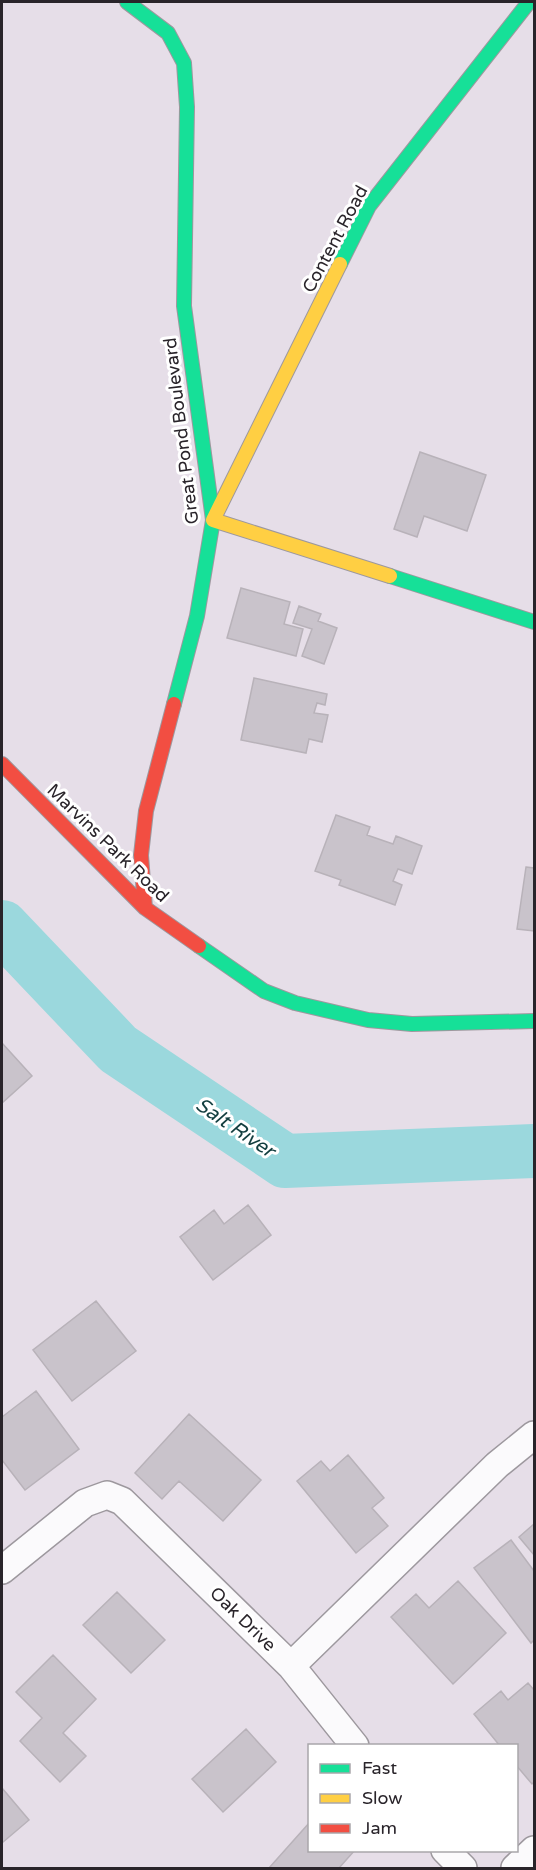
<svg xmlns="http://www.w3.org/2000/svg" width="536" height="1870" font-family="'Varela Round',sans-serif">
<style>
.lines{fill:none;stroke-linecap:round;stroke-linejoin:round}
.river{stroke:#9bd8dd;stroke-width:54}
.building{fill:#c9c3cb;stroke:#b8b2b9;stroke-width:1.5}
.street-casing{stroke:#9d989e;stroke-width:30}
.fast-casing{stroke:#9d989e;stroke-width:16}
.slow-casing{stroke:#9d989e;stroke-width:16}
.jam-casing{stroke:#9d989e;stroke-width:16}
.street{stroke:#fbfafc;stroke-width:27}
.fast{stroke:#16e098;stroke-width:14}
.slow{stroke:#ffcf43;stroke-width:14}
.jam{stroke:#f24e42;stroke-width:14}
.labels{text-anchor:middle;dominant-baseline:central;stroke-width:6;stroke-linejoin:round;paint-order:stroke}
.street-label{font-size:18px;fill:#29242a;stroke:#fff}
.water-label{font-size:20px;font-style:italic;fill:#123e3f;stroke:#fff}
</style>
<rect width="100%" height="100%" fill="#e6dee8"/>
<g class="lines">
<path class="river" d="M2,927L118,1049L285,1161L534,1151"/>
</g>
<path class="building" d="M420,452L486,475L467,531L424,516L417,537L394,529Z
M241,588L290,602L284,624L303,629L296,656L227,638Z
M299,606L321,614L318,621L337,628L324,664L302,656L312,629L293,623Z
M254,678L327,694L325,705L317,703L314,713L328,715L322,742L309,739L306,753L241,740Z
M336,815L370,827L367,835L393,844L396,836L422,846L412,874L398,869L393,881L402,885L395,905L339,885L341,880L315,871Z
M526,867L534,868V931L517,929Z
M2,1043L32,1076L2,1103Z
M248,1205L271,1235L213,1280L180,1237L214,1210L224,1224Z
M96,1301L136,1351L72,1401L33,1350Z
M36,1391L79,1449L25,1490L2,1460V1417Z
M189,1414L261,1480L223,1521L179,1481L162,1499L135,1473Z
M348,1455L384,1498L372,1508L388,1526L356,1553L297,1481L321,1461L330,1471Z
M534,1524V1555L519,1537Z
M511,1540L534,1571V1640L531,1643L474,1568Z
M458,1581L506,1633L453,1684L391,1617L416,1594L429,1608Z
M117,1592L165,1640L131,1673L83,1625Z
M53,1655L96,1699L63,1733L86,1756L60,1782L20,1741L42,1718L16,1692Z
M528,1683L534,1690V1782L532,1784L516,1765V1746H500L474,1714L501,1691L508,1700Z
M246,1729L276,1762L223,1812L192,1779Z
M2,1788L29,1820L2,1843Z
M310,1822V1850H355L339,1868H269Z"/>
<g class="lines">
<defs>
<path id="street" d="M2,1570L85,1503L107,1495L122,1501L291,1666L355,1746
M291,1666L497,1465L534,1435
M445,1850L463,1868
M515,1868L534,1850"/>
<path id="fast" d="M127,2L168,33L184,63L187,107L184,306L213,520L197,616L174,704
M340,264L369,206L529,2
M390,576L534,622
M199,946L264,991L295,1003L368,1020L412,1024L534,1021"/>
<path id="slow" d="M213,520L340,264
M213,520L390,576"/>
<path id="jam" d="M2,764L145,908L199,946
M145,908L141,855L146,811L174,704"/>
</defs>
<use href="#street" class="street-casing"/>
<use href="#fast" class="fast-casing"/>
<use href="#slow" class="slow-casing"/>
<use href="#jam" class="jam-casing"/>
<use href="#street" class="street"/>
<use href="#fast" class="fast"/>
<use href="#slow" class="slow"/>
<use href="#jam" class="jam"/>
</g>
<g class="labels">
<g class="street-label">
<text transform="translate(335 239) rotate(-62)">Content Road</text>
<text transform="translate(181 431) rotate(-97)">Great Pond Boulevard</text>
<text transform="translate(108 843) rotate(44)">Marvins Park Road</text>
<text transform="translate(243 1619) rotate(44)">Oak Drive</text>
</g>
<g class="water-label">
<text transform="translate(235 1128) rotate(34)">Salt River</text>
</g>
</g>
<rect width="536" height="1870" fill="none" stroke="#29242a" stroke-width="6"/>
<rect x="308" y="1744" width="210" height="108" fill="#ffffff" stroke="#a9a7aa" stroke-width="1.5"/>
<rect x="320" y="1764" width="30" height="9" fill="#16e098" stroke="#a9a7aa" stroke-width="1.5"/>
<text x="362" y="1774" font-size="18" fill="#29242a">Fast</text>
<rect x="320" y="1794" width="30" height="9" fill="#ffcf43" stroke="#a9a7aa" stroke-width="1.5"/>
<text x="362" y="1804" font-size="18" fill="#29242a">Slow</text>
<rect x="320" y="1824" width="30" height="9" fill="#f24e42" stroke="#a9a7aa" stroke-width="1.5"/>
<text x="362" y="1834" font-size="18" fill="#29242a">Jam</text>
</svg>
